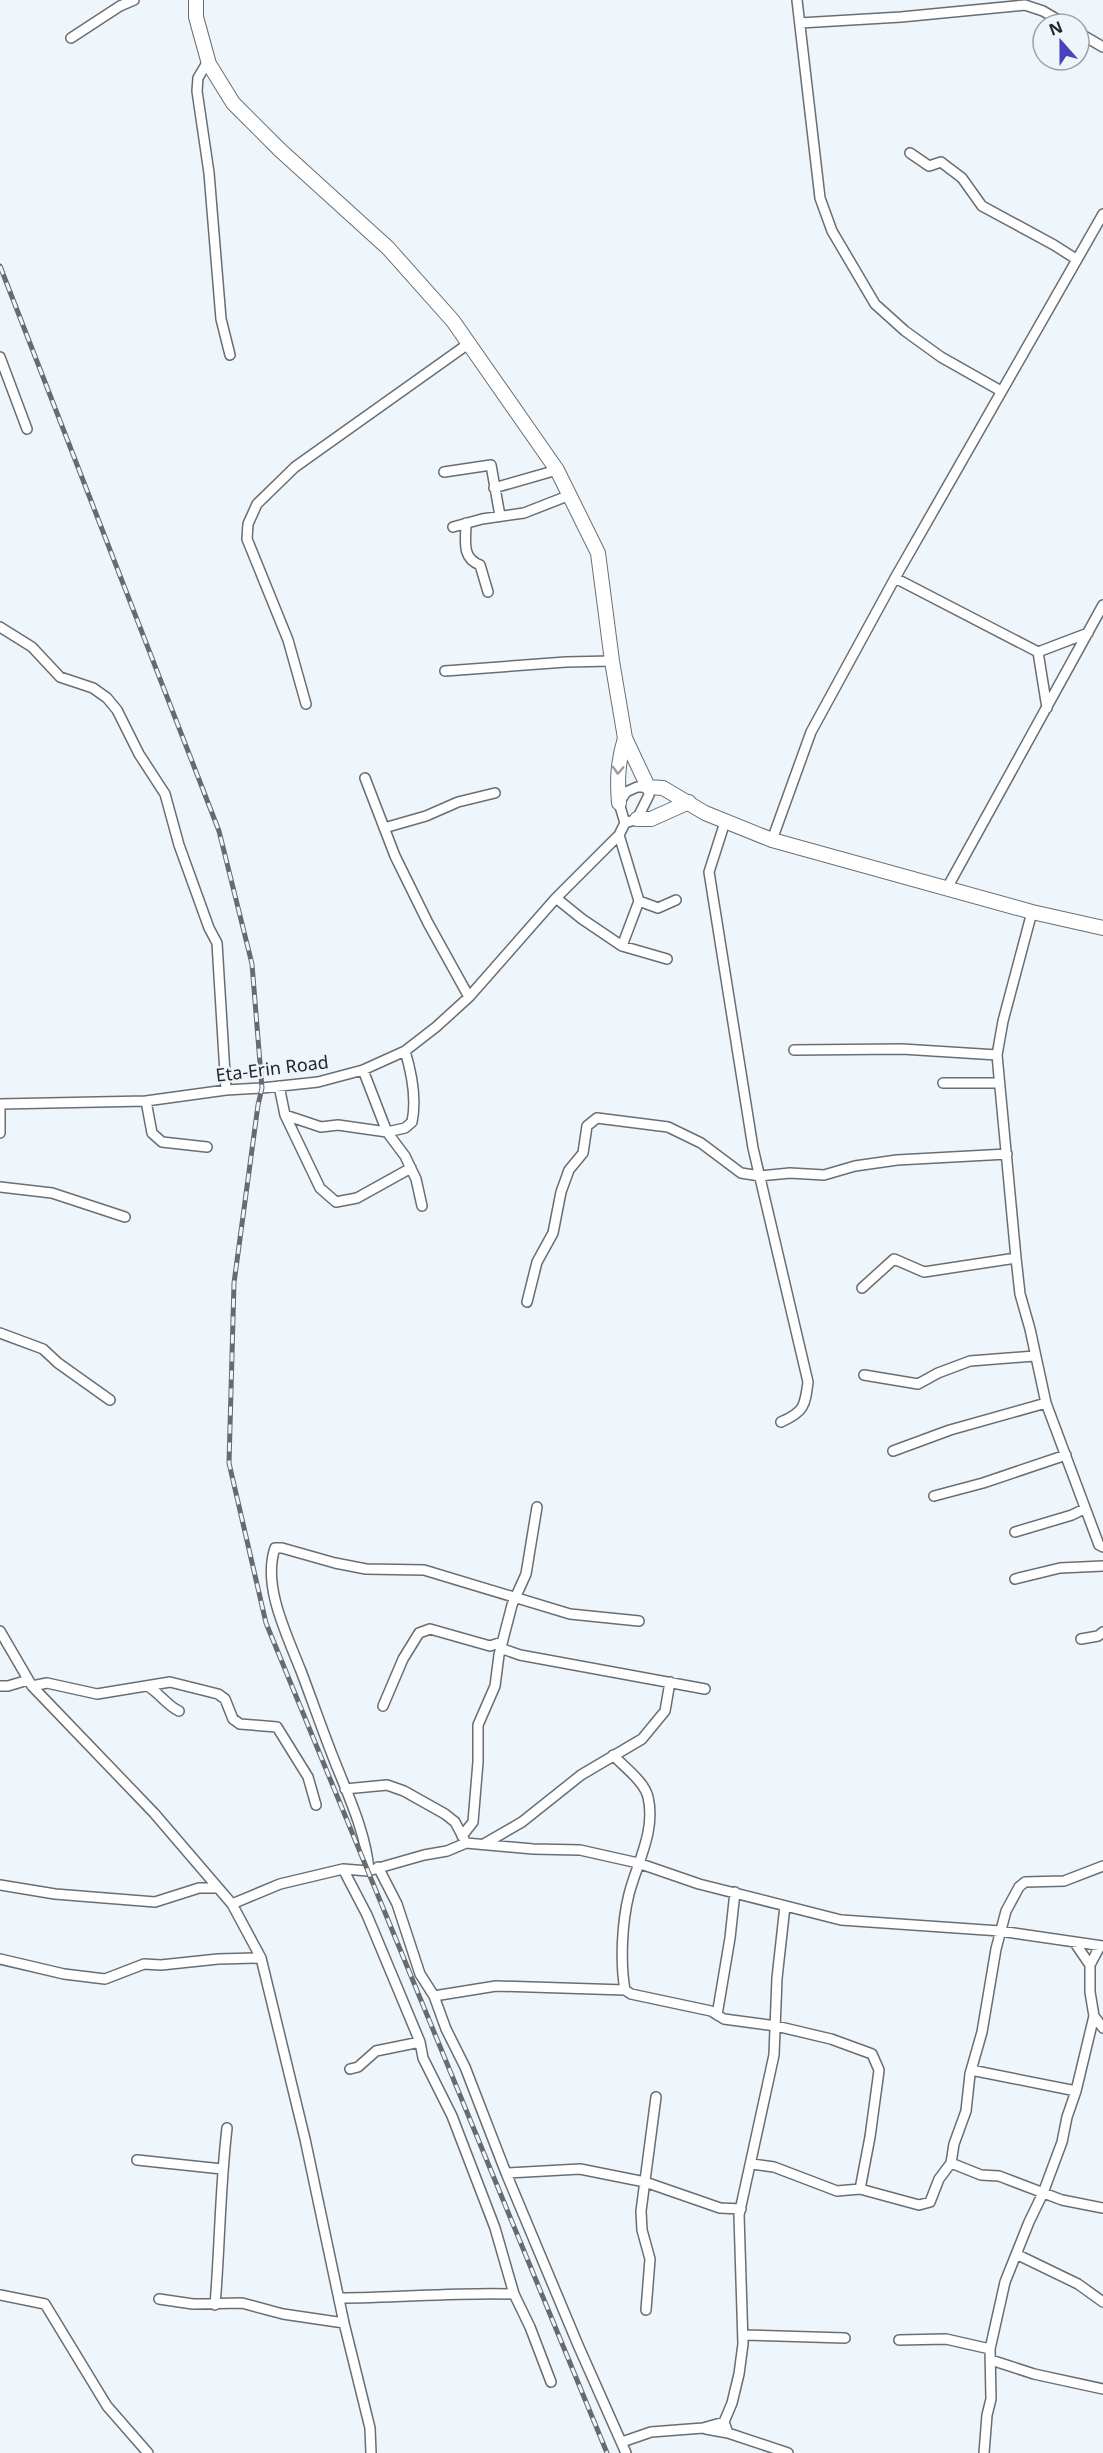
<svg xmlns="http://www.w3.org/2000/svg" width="1103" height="2453" font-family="'Noto Sans',sans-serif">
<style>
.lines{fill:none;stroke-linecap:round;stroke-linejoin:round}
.street-casing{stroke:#686e74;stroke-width:12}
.secondary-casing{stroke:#686e74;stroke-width:16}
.street{stroke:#fff;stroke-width:9}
.secondary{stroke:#fff;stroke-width:14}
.rail-casing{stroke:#676b6f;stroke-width:5}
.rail{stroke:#eef5fb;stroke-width:3;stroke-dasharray:9;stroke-linecap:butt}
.oneway{stroke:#9c9d9f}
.labels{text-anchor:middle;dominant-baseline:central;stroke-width:4.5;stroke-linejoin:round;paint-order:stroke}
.street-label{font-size:18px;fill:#242629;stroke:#eef5fb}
</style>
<rect width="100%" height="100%" fill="#eef5fb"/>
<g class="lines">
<defs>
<path id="street" d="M797,0L820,198L832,231L875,304L905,331L941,357L1001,391
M800,23L901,17L1025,5L1043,11L1065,24
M1079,33L1103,47
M71,38L120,6L134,0
M208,61L198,78L197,91L209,173L221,319L230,355
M910,153L929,166L941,162L962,178L982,206L1054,245L1076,259
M0,357L27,429
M444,472L491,465L500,516
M494,488L557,470
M466,523C466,540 461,558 480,565L488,592
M453,527L482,519L524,513L570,495
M895,578L1038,652L1088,633
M0,627L32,647L60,677L93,688L107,698L117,710L139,754L165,794L179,845L209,928L217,943L226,1090
M1038,652L1047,708
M445,671L566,662L612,661
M306,704L288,640L247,539L248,524L257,504L295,467L468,344
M365,778L395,856L428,923L469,997
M637,787H648L649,795L637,819L625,823L619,803L626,792Z
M725,822L709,872L753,1148L808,1382C805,1406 804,1412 781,1422
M384,828L426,816L458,802L495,793
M619,835L639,901L622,946
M772,840L811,732L895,578L1103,214
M947,888L1103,605
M556,898L582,919L622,946L667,959
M639,901L658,908L676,900
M1032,912L1003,1021L997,1055L1016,1258L1020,1294L1030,1329L1046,1403L1099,1545L1103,1547
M794,1050L902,1049L997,1055
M363,1070L387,1132L405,1156L416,1179L422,1206
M943,1083H999
M279,1086L285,1115L320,1188L336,1202L357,1198L411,1168
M146,1101L152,1133L162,1142L207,1147
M0,1104L146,1101L226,1090L262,1088L318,1082L363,1070L405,1051L436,1027L469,997L556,898L619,835L625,823
M0,1104V1133
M285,1115L321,1127L338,1125L387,1132L405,1128L412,1122C417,1098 412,1074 405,1051
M0,1187L52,1193L125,1217
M862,1288L894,1259L924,1272L1016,1258
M527,1302L537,1262L553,1233L561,1192L569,1170L583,1153L587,1126L597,1118L668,1127L701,1143L741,1173L760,1176L790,1173L824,1175L855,1166L897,1160L1007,1154
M0,1333L43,1349L58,1363L110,1400
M864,1375L918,1384L938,1373L970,1361L1034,1356
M893,1451L950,1430L1046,1403
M934,1496L983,1483L1066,1455
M1015,1532L1072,1515L1084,1509
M1015,1579L1060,1568L1103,1566
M0,1631L32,1686L154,1813L232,1904L261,1958L305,2139L344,2323L370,2428L371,2453
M1081,1639L1098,1636L1103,1632
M500,1648L520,1655L705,1689
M0,1686H8L28,1680
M32,1686L47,1683L97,1694L170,1682L218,1694L225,1699L233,1719L240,1724L277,1727L308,1777L316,1805
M147,1686C159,1692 167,1706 179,1711
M383,1706L403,1659L419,1633L430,1629L490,1646L502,1642
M613,1755C624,1767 644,1781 648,1797C656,1831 637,1863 629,1894C622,1922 620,1962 625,1990
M345,1789L387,1785L404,1791L445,1814L455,1822L464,1839
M462,1836L473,1822L478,1762V1725L495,1686L499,1655L512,1605L526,1574L537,1507
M484,1844L522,1822L581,1775L642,1739L665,1711L670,1682
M378,1867L397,1904L420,1974L434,1996L446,2029L465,2067L506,2173L578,2345L626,2453
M343,1869L367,1915L420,2042L423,2058L452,2116L495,2228L514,2294L530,2327L551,2382
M369,1871C366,1832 347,1793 333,1757C322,1729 312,1700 301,1671C287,1635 262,1586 275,1548H282L335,1563L366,1569L424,1570L570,1614L639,1621
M0,1885L55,1894L155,1902L199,1888H217
M232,1904L280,1884L343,1869L368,1871L424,1855L447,1851L466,1843L533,1849L580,1850L638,1863L699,1884L841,1920L1000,1931L1103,1946
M1075,1943L1090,1965
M0,1959L64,1974L105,1979L144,1964L161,1965L218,1959L261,1958
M434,1996L496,1986L625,1990L631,1994L711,2011L724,2019L776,2026L831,2039L872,2054L879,2070L878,2078L870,2137L860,2189
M717,2015L730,1938L735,1892
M1094,2016L1103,2028
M350,2069L358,2067L376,2051L420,2042
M971,2070L1076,2091
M137,2160L222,2169
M951,2163L981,2175L999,2176L1062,2200L1103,2208
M752,2164L774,2167L837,2191L860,2189L919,2205L930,2202L939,2179L951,2163L954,2144L966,2111L970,2074L982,2032L996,1949L1006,1911L1019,1887L1025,1882L1064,1881L1103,1866
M506,2173L580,2169L645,2182L720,2208L741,2209
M1018,2255L1078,2284L1103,2302
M0,2295L45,2304L107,2406L148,2453
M339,2298C397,2298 457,2292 514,2294
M159,2299L193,2304L242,2303L283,2314L344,2323
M215,2305C220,2246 220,2187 227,2128
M646,2310L650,2259L642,2230L641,2211L656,2097
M743,2335L845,2338
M899,2340L946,2339L990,2349
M991,2360L1034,2374L1103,2389
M706,2429L728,2433L788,2453
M728,2433L724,2422L732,2403L739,2374L743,2344L739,2215L774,2055L777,1978L785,1906
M622,2442L651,2432L703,2428L724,2422
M984,2453L987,2415L991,2399L990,2349L1005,2282L1029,2222L1043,2193L1062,2142L1067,2117L1076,2091L1094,2016L1090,1992V1965L1100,1946"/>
<path id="secondary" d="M196,0V17L209,64L233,103L280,150L388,248L453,321L557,470L598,553L612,661L625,738L648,787L663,788L705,813L772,840L1032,912L1103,928
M619,803C617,779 618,761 625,738
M637,819H651L689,802"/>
</defs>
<use href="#street" class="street-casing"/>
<use href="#secondary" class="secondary-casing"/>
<use href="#street" class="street"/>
<use href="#secondary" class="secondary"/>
<defs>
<path id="rail" d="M0,266L219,831L252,964L262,1088L258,1105L234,1283L229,1463L266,1623L607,2453"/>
</defs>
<use href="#rail" class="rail-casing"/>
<use href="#rail" class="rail"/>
</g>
<defs><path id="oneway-chevron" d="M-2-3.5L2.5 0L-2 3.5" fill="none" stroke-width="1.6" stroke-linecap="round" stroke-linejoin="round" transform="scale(1.5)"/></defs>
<use class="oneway" href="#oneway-chevron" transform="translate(618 770) rotate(93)"/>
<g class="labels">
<g class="street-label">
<text transform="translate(272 1068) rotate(-7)">Eta-Erin Road</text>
</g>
</g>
<g transform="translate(1061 42) rotate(339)"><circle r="28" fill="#eef5fb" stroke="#9da2a7" stroke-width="1.5"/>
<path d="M0-4.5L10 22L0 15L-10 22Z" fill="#4942b8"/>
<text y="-9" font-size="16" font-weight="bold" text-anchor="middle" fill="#242629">N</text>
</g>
</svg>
